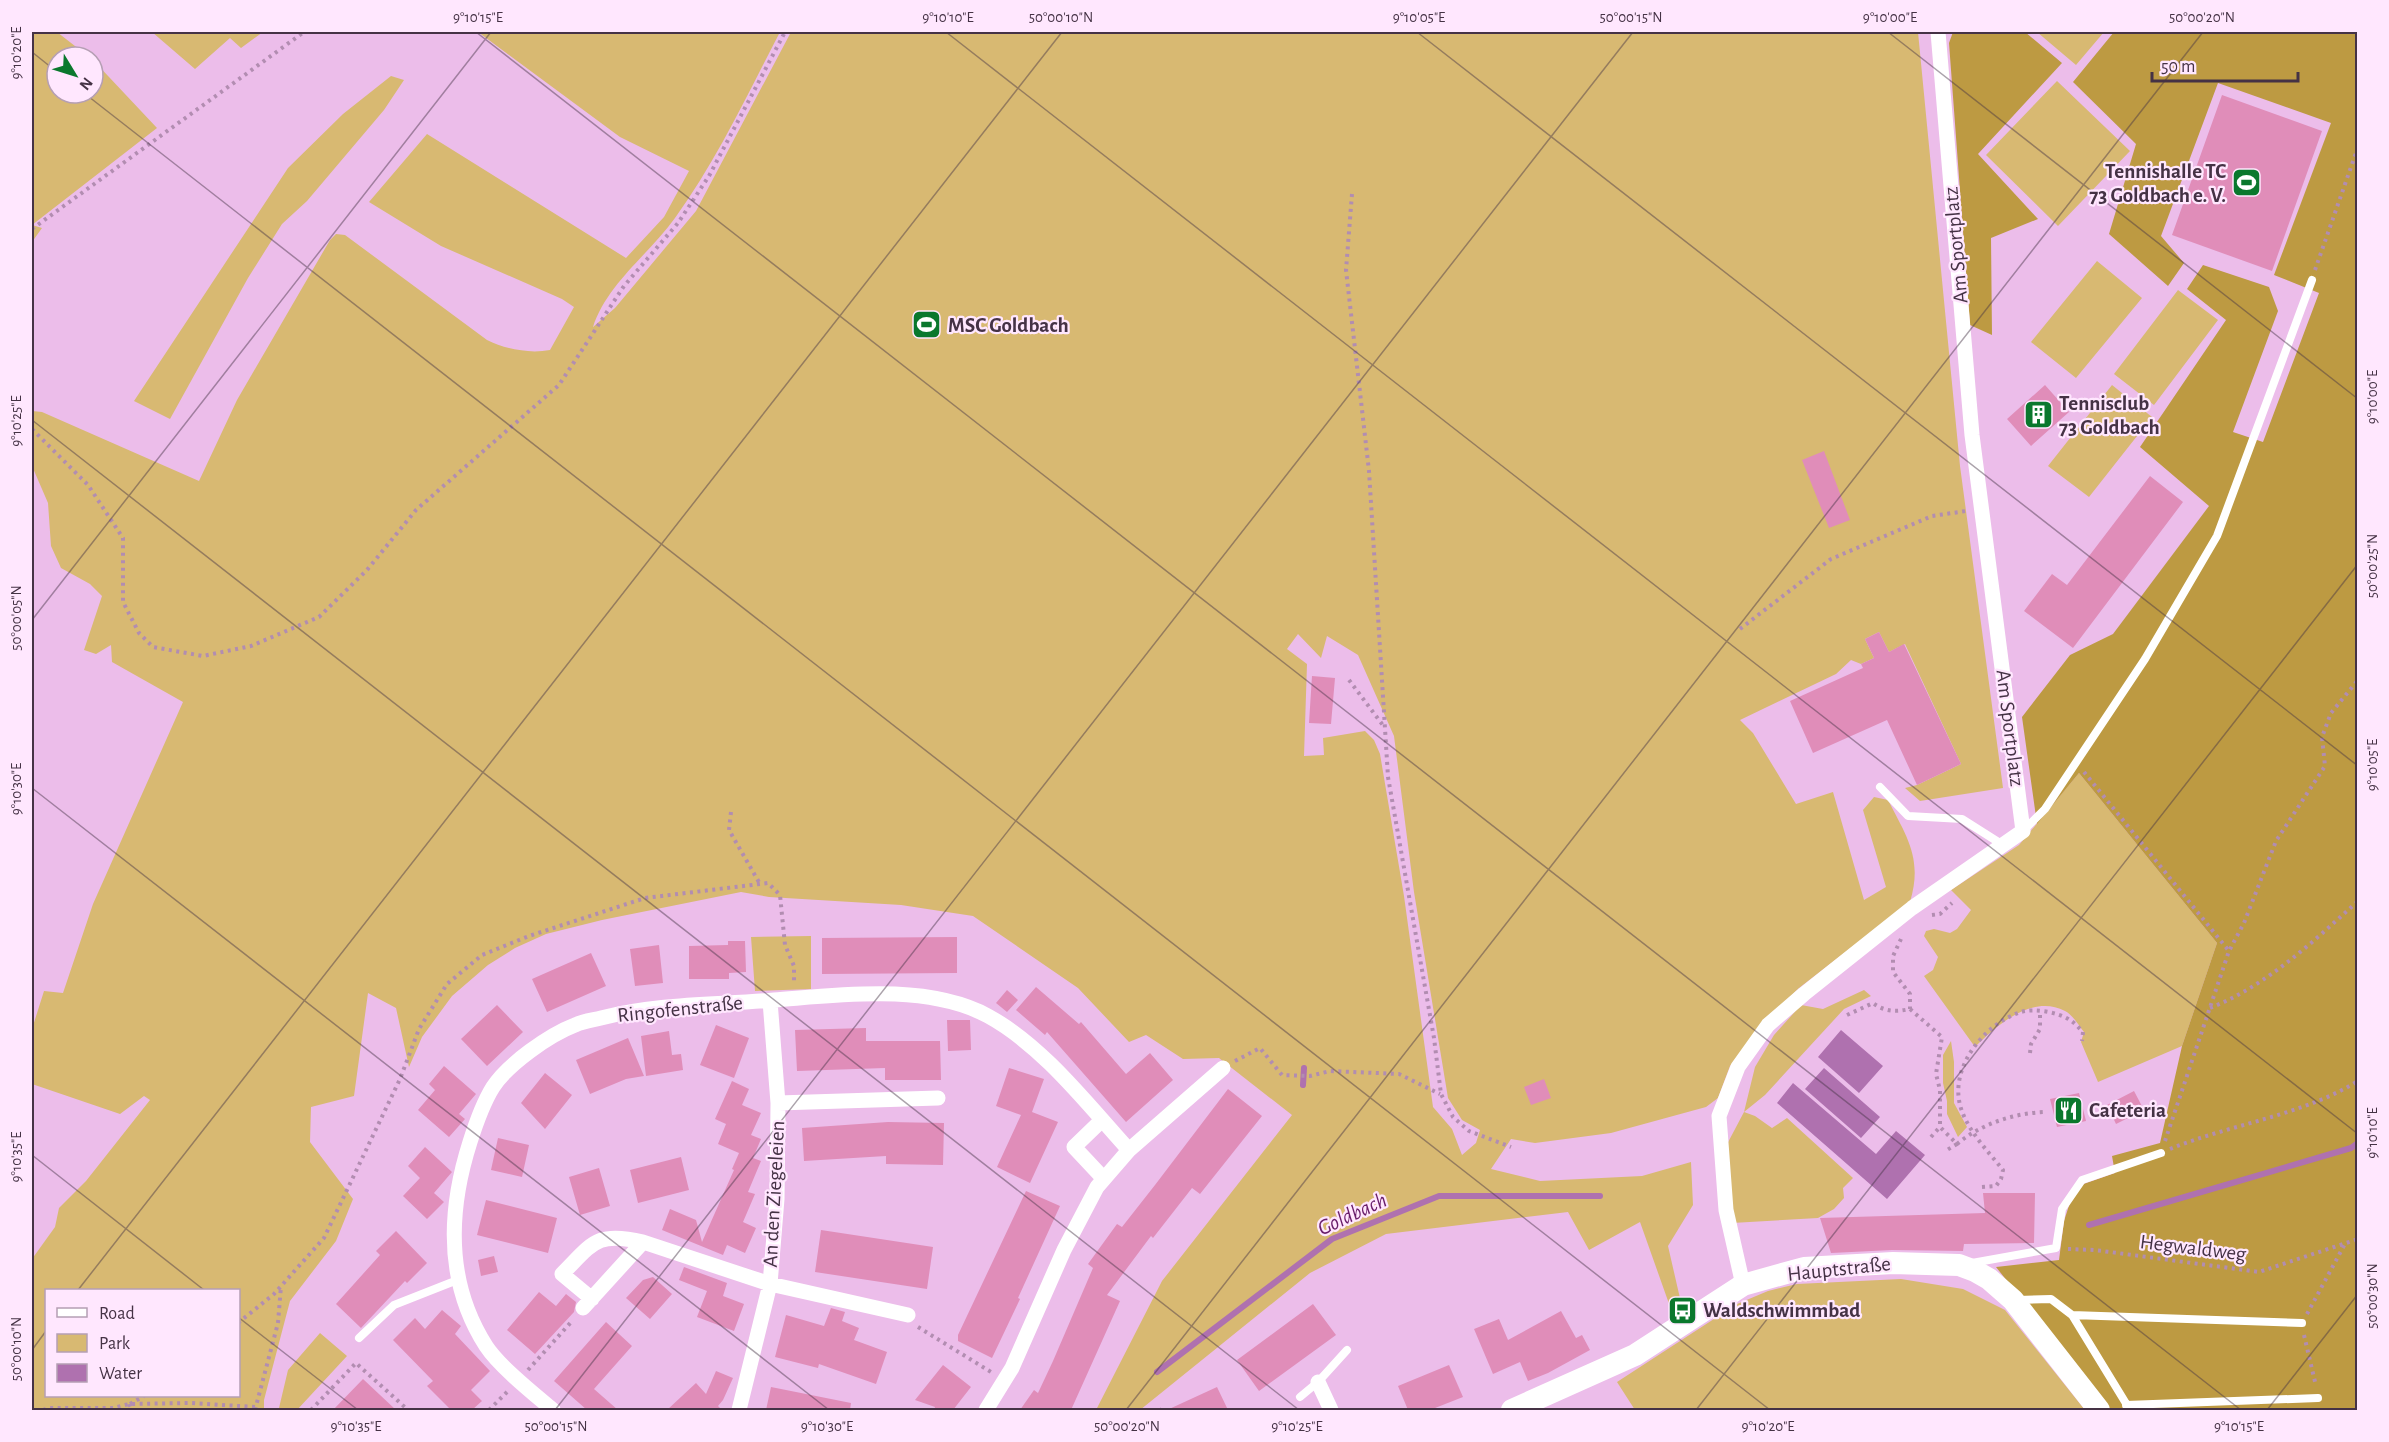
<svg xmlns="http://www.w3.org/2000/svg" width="2389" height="1442" font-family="'Alegreya Sans',sans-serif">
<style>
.green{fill:#d8b972;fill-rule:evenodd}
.forest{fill:#bd9a42}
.water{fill:#af71af}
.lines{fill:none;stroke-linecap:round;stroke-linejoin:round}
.stream{stroke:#af71af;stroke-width:6}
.building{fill:#e08db9}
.path{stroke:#b28db1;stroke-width:4;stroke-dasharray:3 4.5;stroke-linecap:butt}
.lane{stroke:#fff;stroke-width:8}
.street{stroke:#fff;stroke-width:15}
.secondary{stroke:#fff;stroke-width:22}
.ticks{fill:none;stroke:#453245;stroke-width:1.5;stroke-opacity:0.45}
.labels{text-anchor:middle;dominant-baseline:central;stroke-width:4.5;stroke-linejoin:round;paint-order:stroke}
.poi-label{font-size:21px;font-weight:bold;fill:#453245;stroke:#ffe7fe;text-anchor:start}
.street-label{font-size:21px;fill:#453245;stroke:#ffe7fe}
.water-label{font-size:22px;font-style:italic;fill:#691d6a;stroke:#ffe7fe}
.neatline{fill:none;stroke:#453245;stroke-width:2}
.ticks-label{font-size:15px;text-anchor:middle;fill:#453245}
</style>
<rect width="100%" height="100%" fill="#ecbdea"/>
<path class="green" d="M32,32H57L89,57H57V93H93V60L157,128L32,225L42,228L32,242Z
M152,32H263L241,48L230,38L195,69Z
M478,32H780C747,95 717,160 675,218C649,254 607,284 593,327L615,308L696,211L791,32H1918L1960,466L2003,788L1920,801L1905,788L1917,785L1961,764L1905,644L1889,652L1879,632L1865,639L1874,658L1861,664L1851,660L1836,674L1740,720L1753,733L1796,804L1833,792L1864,900L1886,887L1863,810L1874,797L1888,800C1907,837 1923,859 1910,902L1799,988L1762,1024L1730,1066L1718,1098L1706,1107L1611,1133L1535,1143L1511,1139L1491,1169L1540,1181L1642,1176L1691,1162L1693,1205L1668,1246L1682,1307L1673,1315L1640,1222L1589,1250L1568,1212L1386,1234L1310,1273L1140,1410H1096L1162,1281L1292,1115L1219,1058L1183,1059L1146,1035L1129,1042L1078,988L973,916L901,905L769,897L741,892L602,920L546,934L515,948L488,965L452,996L422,1037L409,1067L396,1008L368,993L354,1096L311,1107L310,1142L353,1199L336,1241L290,1301L264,1400V1410H32V1259L55,1227L59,1208L86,1181L150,1100L144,1096L120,1114L32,1084V1029L44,991L63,993L93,904L183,702L112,662L111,645L96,654L84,650L102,596L90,584L61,568L51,546L48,503L32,466V411L42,412L199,481L237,400L330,240L336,234L345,235L487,340C505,349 529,354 550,350L574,307L562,299L441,246L369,202L427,134L626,258L664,217L689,171L620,137ZM1298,634L1321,658L1327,636L1358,655L1394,736L1414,892L1448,1098L1462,1120L1480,1130L1476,1143L1462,1155L1452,1129L1433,1107L1404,896L1380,754L1374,740L1365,731L1323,738L1324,755L1304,756L1307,664L1287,649ZM46,1290H238V1396H46Z
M2037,32H2104L2076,65Z
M391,76L404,80L384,110L307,201L282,224L248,278L170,419L134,401L288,168L343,114Z
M2057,81L2130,151L2058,226L1986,155Z
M2097,261L2142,298L2076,378L2031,342Z
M2178,290L2218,320L2154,405L2114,374Z
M2112,385L2152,417L2089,497L2048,466Z
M2079,773L2217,943L2182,1046L2098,1082L2081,1042L2084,1032C2079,1026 2073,1015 2065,1011C2032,994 1997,1025 1975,1047L1924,976L1933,970L1938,957L1924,936L1926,931L1934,929L1950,933L1957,929L1971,910L1951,890L2019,845Z
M811,936V989L755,991L751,937Z
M1864,990L1871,996L1844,1009L1765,1095L1744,1112L1755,1116L1772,1128L1787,1118L1853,1178L1843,1188L1844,1198L1834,1209L1818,1218L1732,1223L1725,1148L1744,1112L1755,1067L1774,1035L1801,1005L1823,1009Z
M1951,1041L1954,1062V1103L1967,1127L1958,1137L1947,1114V1101L1943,1083V1055Z
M1901,1279L1963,1289L2005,1310L2085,1410H1635L1617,1382L1737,1304L1768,1291L1797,1284Z
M320,1333L347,1356L297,1410H281L279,1408L288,1370Z"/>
<path class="forest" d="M1953,32H2025L2062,63L1978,154L2038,219L1991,238L1992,335L1970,325L1949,43Z
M2114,32H2357V1410H2110L1996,1267L2059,1260L2064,1221L2075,1187L2115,1173L2112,1156L2160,1143L2182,1046L2217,943L2079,773L2037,824L2022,717L2070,655L2113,634L2209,506L2140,447L2226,320L2187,289L2203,265L2269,287L2278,311L2233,432L2263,442L2319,293L2274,275L2331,123L2218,83L2161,236L2184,263L2168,286L2109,234L2136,144L2073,82Z"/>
<path class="water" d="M1841,1030L1883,1066L1859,1093L1818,1057Z
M1824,1068L1880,1117L1861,1138L1805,1089Z
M1793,1083L1876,1154L1896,1131L1925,1155L1887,1199L1777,1103Z"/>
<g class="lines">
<path class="stream" d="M1303,1085L1304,1068
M2089,1225L2351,1148L2358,1143
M1157,1372L1332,1239L1439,1196H1600"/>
</g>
<path class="building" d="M2222,95L2322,131L2272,271L2172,235Z
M2045,385L2069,412L2031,446L2007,419Z
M1824,451L1850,520L1829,528L1802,460Z
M2150,476L2183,502L2073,648L2024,611L2052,574L2067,585Z
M1879,632L1889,652L1904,644L1961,764L1917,785L1887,720L1813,753L1790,701L1863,668L1861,664L1874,658L1865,639Z
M1312,676L1335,678L1331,724L1309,723Z
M957,937V973L822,974V938Z
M728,941H745L746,972L729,973V979H689V946L728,945Z
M659,945L663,983L635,986L630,949Z
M591,953L606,986L547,1012L532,979Z
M1036,987L1079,1024L1081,1022L1126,1074L1150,1053L1173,1080L1126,1122L1047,1032L1045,1035L1016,1010Z
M1007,990L1018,1000L1007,1012L996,1003Z
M497,1005L523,1032L487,1066L461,1039Z
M947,1020H970L971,1050L948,1051Z
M716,1025L749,1038L734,1078L700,1065Z
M866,1028V1041H940L941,1080H885V1068L797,1071L795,1030Z
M669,1031L672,1055L681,1054L683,1070L646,1076L641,1036Z
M628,1038L644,1076L626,1079L590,1094L576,1060Z
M444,1066L476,1094L459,1114L465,1119L449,1137L418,1110L435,1090L429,1084Z
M1009,1068L1044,1079L1032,1112L1058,1122L1030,1183L997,1167L1021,1115L996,1106Z
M545,1073L572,1095L545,1129L521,1103Z
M1544,1079L1551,1098L1531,1105L1524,1087Z
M732,1081L749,1089L742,1105L761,1113L751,1135L761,1139L753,1158L761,1161L748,1192L755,1194L743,1222L756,1228L745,1253L727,1245L723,1255L662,1230L670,1209L696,1220L702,1242L734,1170L732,1169L739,1153L718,1144L726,1124L715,1119Z
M1228,1089L1262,1116L1200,1194L1192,1188L1153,1238L1151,1236L1107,1295L1120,1301L1071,1410H1020L1034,1390L1038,1393L1053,1361L1093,1268L1088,1264L1117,1224L1122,1227L1155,1185Z
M2134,1091L2144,1110L2116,1124L2107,1105Z
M2079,1093L2086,1121L2057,1127L2050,1099Z
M888,1122L944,1123L943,1165L886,1164V1156L804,1161L802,1128Z
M498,1138L529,1145L522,1177L491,1170Z
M425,1147L452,1172L434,1193L444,1202L427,1219L403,1196L420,1178L408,1166Z
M681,1157L689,1190L638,1203L630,1170Z
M599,1168L610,1206L580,1215L569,1177Z
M1026,1191L1060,1206L1018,1298L1020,1299L992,1358L958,1341V1335Z
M1983,1193H2035L2034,1243L1964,1244L1963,1251L1892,1250L1831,1253L1820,1218L1985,1213Z
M486,1200L557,1218L548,1253L477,1235Z
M821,1230L933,1247L927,1289L815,1272Z
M396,1231L427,1263L407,1283L405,1281L361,1328L336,1304L380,1255L376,1251Z
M494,1256L498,1272L481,1276L478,1260Z
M684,1267L727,1283L723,1296L744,1304L734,1331L697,1317L707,1291L679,1280Z
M653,1277L672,1294L650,1319L626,1298L643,1280Z
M539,1292L556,1306L566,1294L576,1302L574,1312L535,1354L507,1330Z
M1313,1304L1336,1335L1259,1391L1237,1360Z
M831,1308L845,1312L842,1321L859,1328L854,1340L887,1352L876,1384L819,1364L818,1368L775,1357L786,1315L824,1326Z
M442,1310L461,1326L455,1334L490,1371L471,1390L482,1401L472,1410H451L427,1386L433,1381L393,1340L415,1318L425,1329Z
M1561,1311L1576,1338L1582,1335L1590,1350L1548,1373L1528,1381L1520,1362L1493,1374L1474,1329L1499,1319L1508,1340Z
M606,1322L632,1346L594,1389L618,1410H587L554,1381Z
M943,1365L971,1387L953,1410H934L935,1407L915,1400Z
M1449,1365L1463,1397L1430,1410H1408L1398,1386Z
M716,1371L733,1378L723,1400L718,1406L722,1410H667L696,1383L706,1394Z
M363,1379L396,1410H333Z
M771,1387L851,1403L850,1410H766Z
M1217,1387L1228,1410H1167Z"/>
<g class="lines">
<path class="path" d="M1352,194L1346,270L1369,471L1388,777L1434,1038L1441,1094L1453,1117L1469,1131L1511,1147
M32,229L304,32
M2315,270L2358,147
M32,429L88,485L123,538V602L139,633L153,647L203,656L251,646L319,617L367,570L416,510L559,385L624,286L678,223L709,176L785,32
M1740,629L1831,559L1932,516L1966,511
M1349,680L1385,728
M2084,772L2229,951
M731,812L729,830L760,884
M1932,915L1940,914L1952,903
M1901,939L1893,956V972L1910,994V1009
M2210,1008C2266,986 2313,942 2358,901
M1847,1015L1873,1003C1885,1012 1896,1012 1910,1009L1942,1037L1936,1074L1940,1090V1127L1957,1144L1947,1150
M2030,1053L2031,1044L2040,1029V1011
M1235,1061L1260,1048L1282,1075L1310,1076L1330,1071L1399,1074L1440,1094
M1931,1137L1940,1127
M2165,1141L2229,951L2244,923L2276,841L2325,766L2322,737L2331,713L2358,680
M1957,1144C1981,1124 2014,1113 2045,1112
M2170,1149C2231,1124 2301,1116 2358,1081
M1982,1187L1996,1186L2001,1179L2003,1170C1987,1150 1963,1126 1959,1100C1953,1063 1986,1023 2021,1012C2034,1008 2058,1012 2070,1020C2075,1023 2079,1028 2083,1032L2082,1041
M2068,1249L2095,1250L2259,1272L2358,1239
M2307,1314L2346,1242
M238,1323L274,1294L324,1238L400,1079L419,1029L447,984L482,955L529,936L645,898L768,883L780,895L785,945L794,966V984
M918,1327L991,1372
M2304,1335L2316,1386
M528,1370L573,1320
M129,1404L132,1410
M130,1404L144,1396
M1159,1409L1160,1410
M43,1410L48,1408H113L129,1404L191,1403L255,1407
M255,1410L278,1323L281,1286
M311,1410L356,1363L408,1410
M489,1410L508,1391"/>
<path class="lane" d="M1880,787L1908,816L1962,819L2003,845
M2024,830L2045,809L2145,659L2217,536L2312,280
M1972,1263L2056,1248L2062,1209L2082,1180L2161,1153
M2018,1300L2051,1299L2072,1315L2302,1323
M2072,1315L2130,1410
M359,1338L394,1305L460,1279
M1300,1397L1318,1382L1347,1350
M2126,1405L2318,1398"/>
<path class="street" d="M778,1103L938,1098
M1102,1120L1074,1147L1104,1179
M1743,1285L1726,1210L1719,1116L1738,1067L1768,1025L1804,994L1912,908L2023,831L1972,435L1938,32
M592,1299L562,1274C593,1243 596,1231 643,1242
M583,1308L643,1242L770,1284L908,1315
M1318,1382L1331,1410
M553,1410C534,1394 499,1366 486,1346C445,1282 448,1211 470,1142C476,1123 483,1103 493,1087C508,1064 549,1035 575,1025C583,1021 593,1020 601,1018C658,1003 716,1005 774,1000C840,995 927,983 988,1016C1043,1046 1088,1105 1129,1150
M739,1410L770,1284L777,1199L778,1103L770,1001
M986,1410L1012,1368L1064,1250L1097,1187L1129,1150L1223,1068"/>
<path class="secondary" d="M1512,1410L1635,1355L1743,1285L1804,1268L1893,1263L1959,1265L1975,1271L1989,1279L2013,1300L2099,1410"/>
</g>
<path class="ticks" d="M476,32L2241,1410M946,32L2358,1134M1417,32L2358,766M1888,32L2358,399M32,52L57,72M84,93L1770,1410M32,420L1299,1410M32,620L491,32M32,788L829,1410M32,1155L204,1290M78,1290L1062,32M238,1317L358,1410M32,1350L46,1331M555,1410L1633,32M1126,1410L2203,32M1696,1410L2358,564M2267,1410L2358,1294"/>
<defs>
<symbol id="stadium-square" viewBox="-11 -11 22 22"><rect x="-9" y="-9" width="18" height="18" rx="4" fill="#0a782d" stroke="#ffe7fe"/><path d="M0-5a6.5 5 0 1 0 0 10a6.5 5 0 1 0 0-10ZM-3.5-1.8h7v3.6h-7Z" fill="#fff"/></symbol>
<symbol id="building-square" viewBox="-11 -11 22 22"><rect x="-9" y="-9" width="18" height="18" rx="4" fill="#0a782d" stroke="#ffe7fe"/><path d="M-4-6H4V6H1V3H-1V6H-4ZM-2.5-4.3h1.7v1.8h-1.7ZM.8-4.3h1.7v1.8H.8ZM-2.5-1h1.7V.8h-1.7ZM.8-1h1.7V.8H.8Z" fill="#fff"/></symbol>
<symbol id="restaurant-square" viewBox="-11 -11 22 22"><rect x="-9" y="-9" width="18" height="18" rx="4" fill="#0a782d" stroke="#ffe7fe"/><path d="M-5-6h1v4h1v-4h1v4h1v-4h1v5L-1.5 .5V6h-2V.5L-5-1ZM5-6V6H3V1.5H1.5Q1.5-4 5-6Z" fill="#fff"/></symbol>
<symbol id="bus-square" viewBox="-11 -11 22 22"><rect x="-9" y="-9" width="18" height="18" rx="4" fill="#0a782d" stroke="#ffe7fe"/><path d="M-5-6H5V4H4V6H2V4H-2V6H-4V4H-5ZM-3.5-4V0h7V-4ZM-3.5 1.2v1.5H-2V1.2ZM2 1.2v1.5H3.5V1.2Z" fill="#fff"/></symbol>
</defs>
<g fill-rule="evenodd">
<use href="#stadium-square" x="2230" y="166" width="33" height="33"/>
<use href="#stadium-square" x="910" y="308" width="33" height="33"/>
<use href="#building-square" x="2022" y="398" width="33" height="33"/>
<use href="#restaurant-square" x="2052" y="1094" width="33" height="33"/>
<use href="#bus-square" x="1666" y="1294" width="33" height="33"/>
</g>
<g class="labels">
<g class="poi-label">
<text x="2226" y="171" text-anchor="end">Tennishalle TC<tspan x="2226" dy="24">73 Goldbach e. V.</tspan></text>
<text x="948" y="325">MSC Goldbach</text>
<text x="2059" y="403">Tennisclub<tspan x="2059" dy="24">73 Goldbach</tspan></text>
<text x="2089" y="1110">Cafeteria</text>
<text x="1703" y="1310">Waldschwimmbad</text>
</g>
<g class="street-label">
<text transform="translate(1956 245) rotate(-95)">Am Sportplatz</text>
<text transform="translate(2010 728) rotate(83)">Am Sportplatz</text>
<text transform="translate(680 1009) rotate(-6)">Ringofenstraße</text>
<text transform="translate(774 1194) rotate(-87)">An den Ziegeleien</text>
<text transform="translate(2193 1248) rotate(7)">Hegwaldweg</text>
<text transform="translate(1839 1269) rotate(-6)">Hauptstraße</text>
</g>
<g class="water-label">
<text transform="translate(1352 1214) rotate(-25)">Goldbach</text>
</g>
</g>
<rect width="2389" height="1442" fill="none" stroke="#ffe7fe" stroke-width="66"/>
<rect x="45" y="1289" width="195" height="108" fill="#ffe7fe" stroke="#b59fb4" stroke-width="1.5"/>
<rect x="57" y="1308" width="30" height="9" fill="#ffffff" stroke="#b59fb4" stroke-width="1.5"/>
<text x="99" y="1319" font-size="18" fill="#453245">Road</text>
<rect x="57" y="1334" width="30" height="18" fill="#d8b972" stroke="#b59fb4" stroke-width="1.5"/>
<text x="99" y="1349" font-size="18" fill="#453245">Park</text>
<rect x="57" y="1364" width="30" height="18" fill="#af71af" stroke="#b59fb4" stroke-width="1.5"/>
<text x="99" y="1379" font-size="18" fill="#453245">Water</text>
<g transform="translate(75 75) rotate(128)"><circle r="28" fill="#ffe7fe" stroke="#b59fb4" stroke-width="1.5"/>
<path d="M0-4.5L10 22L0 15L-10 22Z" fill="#0a782d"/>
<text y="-9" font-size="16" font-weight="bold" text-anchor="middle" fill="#453245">N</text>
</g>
<path d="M2152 72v9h146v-9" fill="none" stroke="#453245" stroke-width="3"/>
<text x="2161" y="72" font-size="18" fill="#453245" stroke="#ffe7fe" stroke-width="4.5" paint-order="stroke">50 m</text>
<rect x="33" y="33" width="2323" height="1376" class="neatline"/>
<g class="ticks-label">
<text x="478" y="22">9°10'15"E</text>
<text x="948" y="22">9°10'10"E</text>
<text x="1061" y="22">50°00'10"N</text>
<text x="1419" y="22">9°10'05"E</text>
<text x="1631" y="22">50°00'15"N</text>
<text x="1890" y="22">9°10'00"E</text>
<text x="2202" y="22">50°00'20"N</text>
<text transform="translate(16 53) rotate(-90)" y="5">9°10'20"E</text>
<text transform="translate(2372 397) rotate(-90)" y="5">9°10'00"E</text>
<text transform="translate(16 421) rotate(-90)" y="5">9°10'25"E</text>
<text transform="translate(2372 566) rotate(-90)" y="5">50°00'25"N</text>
<text transform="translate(16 618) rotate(-90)" y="5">50°00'05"N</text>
<text transform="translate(2372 765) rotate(-90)" y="5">9°10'05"E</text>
<text transform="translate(16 789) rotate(-90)" y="5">9°10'30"E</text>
<text transform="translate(2372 1133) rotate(-90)" y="5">9°10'10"E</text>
<text transform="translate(16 1157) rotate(-90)" y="5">9°10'35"E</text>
<text transform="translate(2372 1296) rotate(-90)" y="5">50°00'30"N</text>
<text transform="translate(16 1349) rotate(-90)" y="5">50°00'10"N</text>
<text x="356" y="1431">9°10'35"E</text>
<text x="556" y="1431">50°00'15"N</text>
<text x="827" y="1431">9°10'30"E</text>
<text x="1127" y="1431">50°00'20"N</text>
<text x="1297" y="1431">9°10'25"E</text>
<text x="1768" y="1431">9°10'20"E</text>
<text x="2239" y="1431">9°10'15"E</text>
</g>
</svg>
